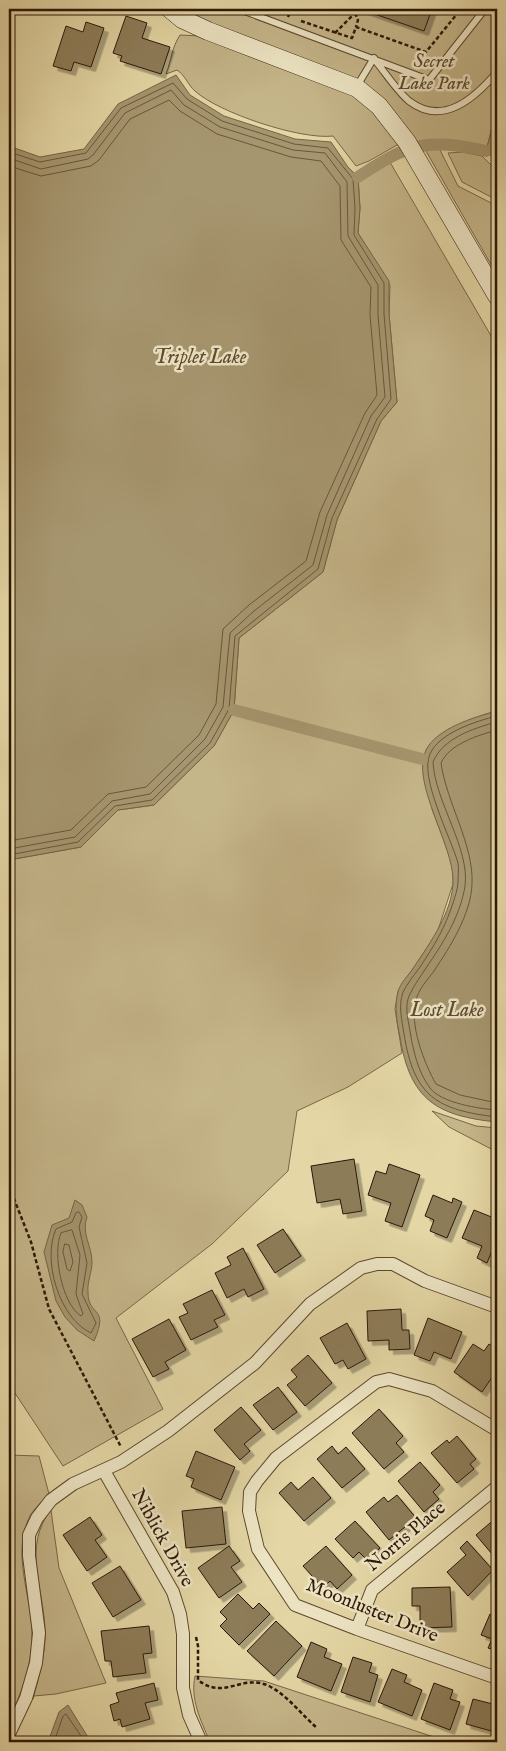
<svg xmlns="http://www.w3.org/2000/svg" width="506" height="1751" font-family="'IM FELL English',serif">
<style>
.green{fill:#c5b68a;stroke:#7a6648}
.water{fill:#a6966f;stroke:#766345}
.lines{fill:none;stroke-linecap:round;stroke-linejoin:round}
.shore{stroke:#6a563b;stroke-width:1}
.canal{stroke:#a6966f;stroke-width:12}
.building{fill:#8d7b59;stroke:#2e1707;filter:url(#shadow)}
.lane-casing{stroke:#5c472e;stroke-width:8}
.street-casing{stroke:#5c472e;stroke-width:14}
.secondary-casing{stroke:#2e1707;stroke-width:19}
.path{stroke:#2e1707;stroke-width:2.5;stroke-dasharray:4 2.5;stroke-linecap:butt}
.lane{stroke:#ede5c4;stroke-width:6}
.street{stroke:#ede5c4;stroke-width:12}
.secondary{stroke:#ede5c4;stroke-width:18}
.labels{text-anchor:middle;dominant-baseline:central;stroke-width:5;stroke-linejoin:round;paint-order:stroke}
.park-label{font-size:19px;font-style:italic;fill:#5b472e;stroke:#ede5c4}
.street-label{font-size:19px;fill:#2e1707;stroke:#ede5c4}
.water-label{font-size:20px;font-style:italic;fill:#5e4a31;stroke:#ede5c4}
</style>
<defs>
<filter id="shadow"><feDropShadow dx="4.5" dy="4.5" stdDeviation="0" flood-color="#0004"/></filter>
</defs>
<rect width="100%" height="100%" fill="#e4d7a5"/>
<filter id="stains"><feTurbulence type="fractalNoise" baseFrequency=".004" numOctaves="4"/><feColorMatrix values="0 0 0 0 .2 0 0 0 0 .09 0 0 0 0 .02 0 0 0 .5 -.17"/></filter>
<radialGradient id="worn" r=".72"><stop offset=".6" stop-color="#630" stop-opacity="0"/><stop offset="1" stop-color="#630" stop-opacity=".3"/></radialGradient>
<path class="green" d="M170,9H497V118L493,124L486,151L454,144H437L458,186L497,206V275L422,144L407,142L379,106Z
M180,35L200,36L353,94L374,111L402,148L397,145L369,161L356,166L333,136C301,140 219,113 195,91C188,85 185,75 177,70L166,74C172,59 171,49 180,35Z
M462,152L482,156L497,171V200L462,182L448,153Z
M387,157L497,346V711C470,718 447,728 427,748L432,809L453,865V884L437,933L398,991L395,1009L402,1053L348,1087L297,1111L288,1171L212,1244L116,1318L163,1409L63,1466L9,1384V860L81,847L118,810L154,805L214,746L234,710L239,638L323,572L337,520L381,421L397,402L389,314L390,285L358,233L360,208L358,177Z
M432,1111L476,1126L497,1128V1152L449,1127Z
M9,1455L39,1456L49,1494C43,1500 36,1507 31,1514C10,1552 32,1595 32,1635C32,1665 22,1692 9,1719Z
M51,1510L59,1568L106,1683L56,1694L34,1696L33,1699C39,1676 46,1654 45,1630C44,1589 22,1546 51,1510Z
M195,1676L264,1681L449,1742H210C201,1721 190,1699 195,1676Z"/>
<path class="water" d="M176,75L190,95L224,116L295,139L331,142L348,167L358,177L360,208L358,233L389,281V314L397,402L381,421L337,520L323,572L239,638L234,710L214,746L154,805L118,810L81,847L9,860V146L40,157L84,149L118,104Z
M497,118V162L486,151L493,124Z
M497,711V1122C437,1116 410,1100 400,1037C397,1022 394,1008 398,992C400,983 409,975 414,967C430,943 453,911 453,881C454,846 410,781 426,750C437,728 475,717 497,711Z
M75,1200L82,1205L87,1217C81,1233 92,1246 92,1262C92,1272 87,1282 88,1292C88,1318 110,1305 94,1341L77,1330L65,1317L56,1301L44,1252L52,1225L69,1218Z
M68,1705L91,1742H48L59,1712Z"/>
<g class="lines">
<path class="shore" d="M9,152L40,162L86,153L121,108L173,83L187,99L222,121L294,144L328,148L353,179L355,208L354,235L384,283V314L391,399L377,419L332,518L318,569L235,636L229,709L210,743L152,800L115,806L78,842L9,855
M9,158L41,169L88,159L93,155L125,113L171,90L184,105L220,127L293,150L325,153L347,182L348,236L378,285V315L385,397L371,416L327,515L313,565L254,611L230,633L223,707L205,739L150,794L112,801L75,837L9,849
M9,166L41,176L91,166L99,160L130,119L169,100L180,111L217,134L291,157L321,161L340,186L341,240L371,287L370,315L377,395L365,413L320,512L306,561L249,605L223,629L216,704L199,735L146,787L108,794L71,830L9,841
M497,716C476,721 439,733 430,754C419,777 451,838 458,863C459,868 458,876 458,882C458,889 455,896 453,903C445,928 434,946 420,967C414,975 407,984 403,992C398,1006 402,1020 404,1034C414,1096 436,1110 497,1117
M497,722C474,728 443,738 433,762C435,802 470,848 465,886C460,917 443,943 426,968C421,976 414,985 410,994C404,1005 408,1019 410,1031C413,1050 418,1072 430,1088C441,1103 480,1109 497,1110
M497,730C479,735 449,744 441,763C447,804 474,845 472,884C471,914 450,947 434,971C428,979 418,990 416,1000C409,1024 424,1063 436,1084L460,1095L497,1103
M79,1212L82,1217L79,1227L87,1263L82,1294L96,1323L91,1333C59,1318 42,1260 56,1229L72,1222L76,1213Z
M72,1230L80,1255L76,1294L83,1314L81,1316C62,1304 52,1253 61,1233Z
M65,1244L69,1245L73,1262L70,1271L67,1269L63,1252Z
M54,1742L63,1716L66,1714L85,1742"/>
<path class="canal" d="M358,177C409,143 426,138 486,151
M234,710L422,759"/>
</g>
<path class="building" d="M360,9H432L424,31Z
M126,16L147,23L142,38L170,47L161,74L120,61L122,56L113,53Z
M86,22L104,28L91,67L74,62L71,71L53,66L66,26L83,32Z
M354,1159L362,1211L343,1214L340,1199L317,1203L311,1166Z
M389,1164L420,1175L402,1227L385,1221L391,1203L368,1195L376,1171L386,1174Z
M433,1195L452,1203L453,1198L462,1202L447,1238L430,1231L434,1220L425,1216Z
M474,1210L494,1218L491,1225L497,1228V1238L487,1263L477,1258L482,1246L462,1238Z
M283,1229L301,1256L275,1273L257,1245Z
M243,1248L264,1289L248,1297L244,1289L227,1298L215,1273L231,1265L227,1257Z
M212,1290L225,1315L214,1320L218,1327L191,1340L179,1317L188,1313L183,1304Z
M401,1309L402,1330H409L410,1349L389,1350V1340L368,1341L367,1311Z
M428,1318L462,1332L451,1359L434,1352L430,1361L414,1355Z
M169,1319L186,1350L165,1362L169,1369L153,1377L132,1339Z
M347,1323L366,1359L348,1369L343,1360L335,1364L320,1338Z
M473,1344L484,1351L489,1344L497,1349V1370L482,1392L454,1372Z
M308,1355L332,1383L305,1406L287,1385L297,1377L291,1370Z
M278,1387L297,1412L273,1430L253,1405Z
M241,1407L261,1430L244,1444L250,1451L240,1460L214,1430Z
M379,1409L403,1436L396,1443L404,1452L384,1469L352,1433Z
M457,1436L476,1459L470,1464L474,1469L457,1483L431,1453L447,1440L449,1443Z
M332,1446L338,1454L346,1447L365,1469L342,1488L317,1459Z
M196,1451L235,1467L221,1500L191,1487L194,1479L186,1476Z
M420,1462L440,1485L433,1492L439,1499L424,1512L398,1481Z
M313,1477L331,1498L304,1521L279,1493L291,1482L298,1490Z
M397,1495L416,1518L389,1540L366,1512L384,1497L388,1502Z
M222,1507L226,1544L186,1548L182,1511Z
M90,1517L102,1535L95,1540L107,1557L87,1571L63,1535Z
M497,1517V1560L476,1535Z
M355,1521L380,1548L367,1560L359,1552L353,1558L335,1539Z
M467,1541L493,1570L468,1596L447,1572L466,1555L460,1548Z
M229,1546L240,1561L231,1567L242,1582L219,1598L198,1568Z
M326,1546L352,1575L337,1589L330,1581L323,1588L303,1566Z
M120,1566L141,1600L113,1617L92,1583Z
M450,1587L452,1627L420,1628V1606H412V1588Z
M238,1594L253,1609L259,1603L270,1614L239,1645L220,1626L227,1619L220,1612Z
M490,1614L497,1617V1651L488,1648L492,1639L481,1635Z
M276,1621L302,1646L274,1676L247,1651Z
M149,1626L152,1653L143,1654L146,1673L113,1677L111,1661H105L101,1631Z
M311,1642L327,1649L324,1657L342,1664L331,1691L297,1677Z
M353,1657L372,1663L369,1672L378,1675L370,1702L341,1692Z
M392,1669L407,1675L404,1682L422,1690L412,1716L378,1702Z
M154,1683L158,1700L145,1703L150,1719L122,1727L120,1719L114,1721L110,1705L119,1702L116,1693Z
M434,1683L453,1690L450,1699L460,1702L450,1730L421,1719Z
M473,1699L497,1705L495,1732L466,1724Z"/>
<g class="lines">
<defs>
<path id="lane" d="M239,9L429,80L485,9
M374,59C385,72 396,90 409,101C443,127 475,98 497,72
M357,86L374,58"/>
<path id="street" d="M497,1430L432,1391L389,1379L376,1382L276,1458L257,1481L250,1492L249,1511L258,1549L295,1605L357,1629L497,1678
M104,1471L173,1592L180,1614L183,1634V1688L189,1715L201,1742
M357,1629L372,1590L497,1487
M9,1734L26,1698L36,1663L39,1633L29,1556V1535L37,1518L51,1500L73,1484L121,1462L168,1431L255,1363L310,1304L361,1268L377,1264H393L425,1281L497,1307"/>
<path id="secondary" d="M170,9L182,19L208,31L357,88L379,106L407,142L497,296"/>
</defs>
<use href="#lane" class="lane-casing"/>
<use href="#street" class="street-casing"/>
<use href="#secondary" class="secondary-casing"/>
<path class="path" d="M355,13L358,20L356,27
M288,17L291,9
M301,21L352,38L356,27L426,52L461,9
M335,33L355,13L354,9
M9,1186L31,1242L49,1309L121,1447
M196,1637L198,1646V1680C225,1701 241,1673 269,1686C287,1695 302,1715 317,1728"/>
<use href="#lane" class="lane"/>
<use href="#street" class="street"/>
<use href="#secondary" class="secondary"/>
</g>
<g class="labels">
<g class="park-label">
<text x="434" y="62">Secret<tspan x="434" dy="22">Lake Park</tspan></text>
</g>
<g class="street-label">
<text transform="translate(406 1537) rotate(-40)">Norris Place</text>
<text transform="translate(162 1538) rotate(61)">Niblick Drive</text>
<text transform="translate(372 1611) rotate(22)">Moonluster Drive</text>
</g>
<g class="water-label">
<text x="200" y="357">Triplet Lake</text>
<text x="447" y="1010">Lost Lake</text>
</g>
</g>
<rect width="506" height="1751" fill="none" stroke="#e4d7a5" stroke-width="30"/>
<rect x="10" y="10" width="486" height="1731" fill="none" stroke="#2e1707" stroke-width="2.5"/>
<rect x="15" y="15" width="476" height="1721" fill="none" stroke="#2e1707"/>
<rect width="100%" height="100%" filter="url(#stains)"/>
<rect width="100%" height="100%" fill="url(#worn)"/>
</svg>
